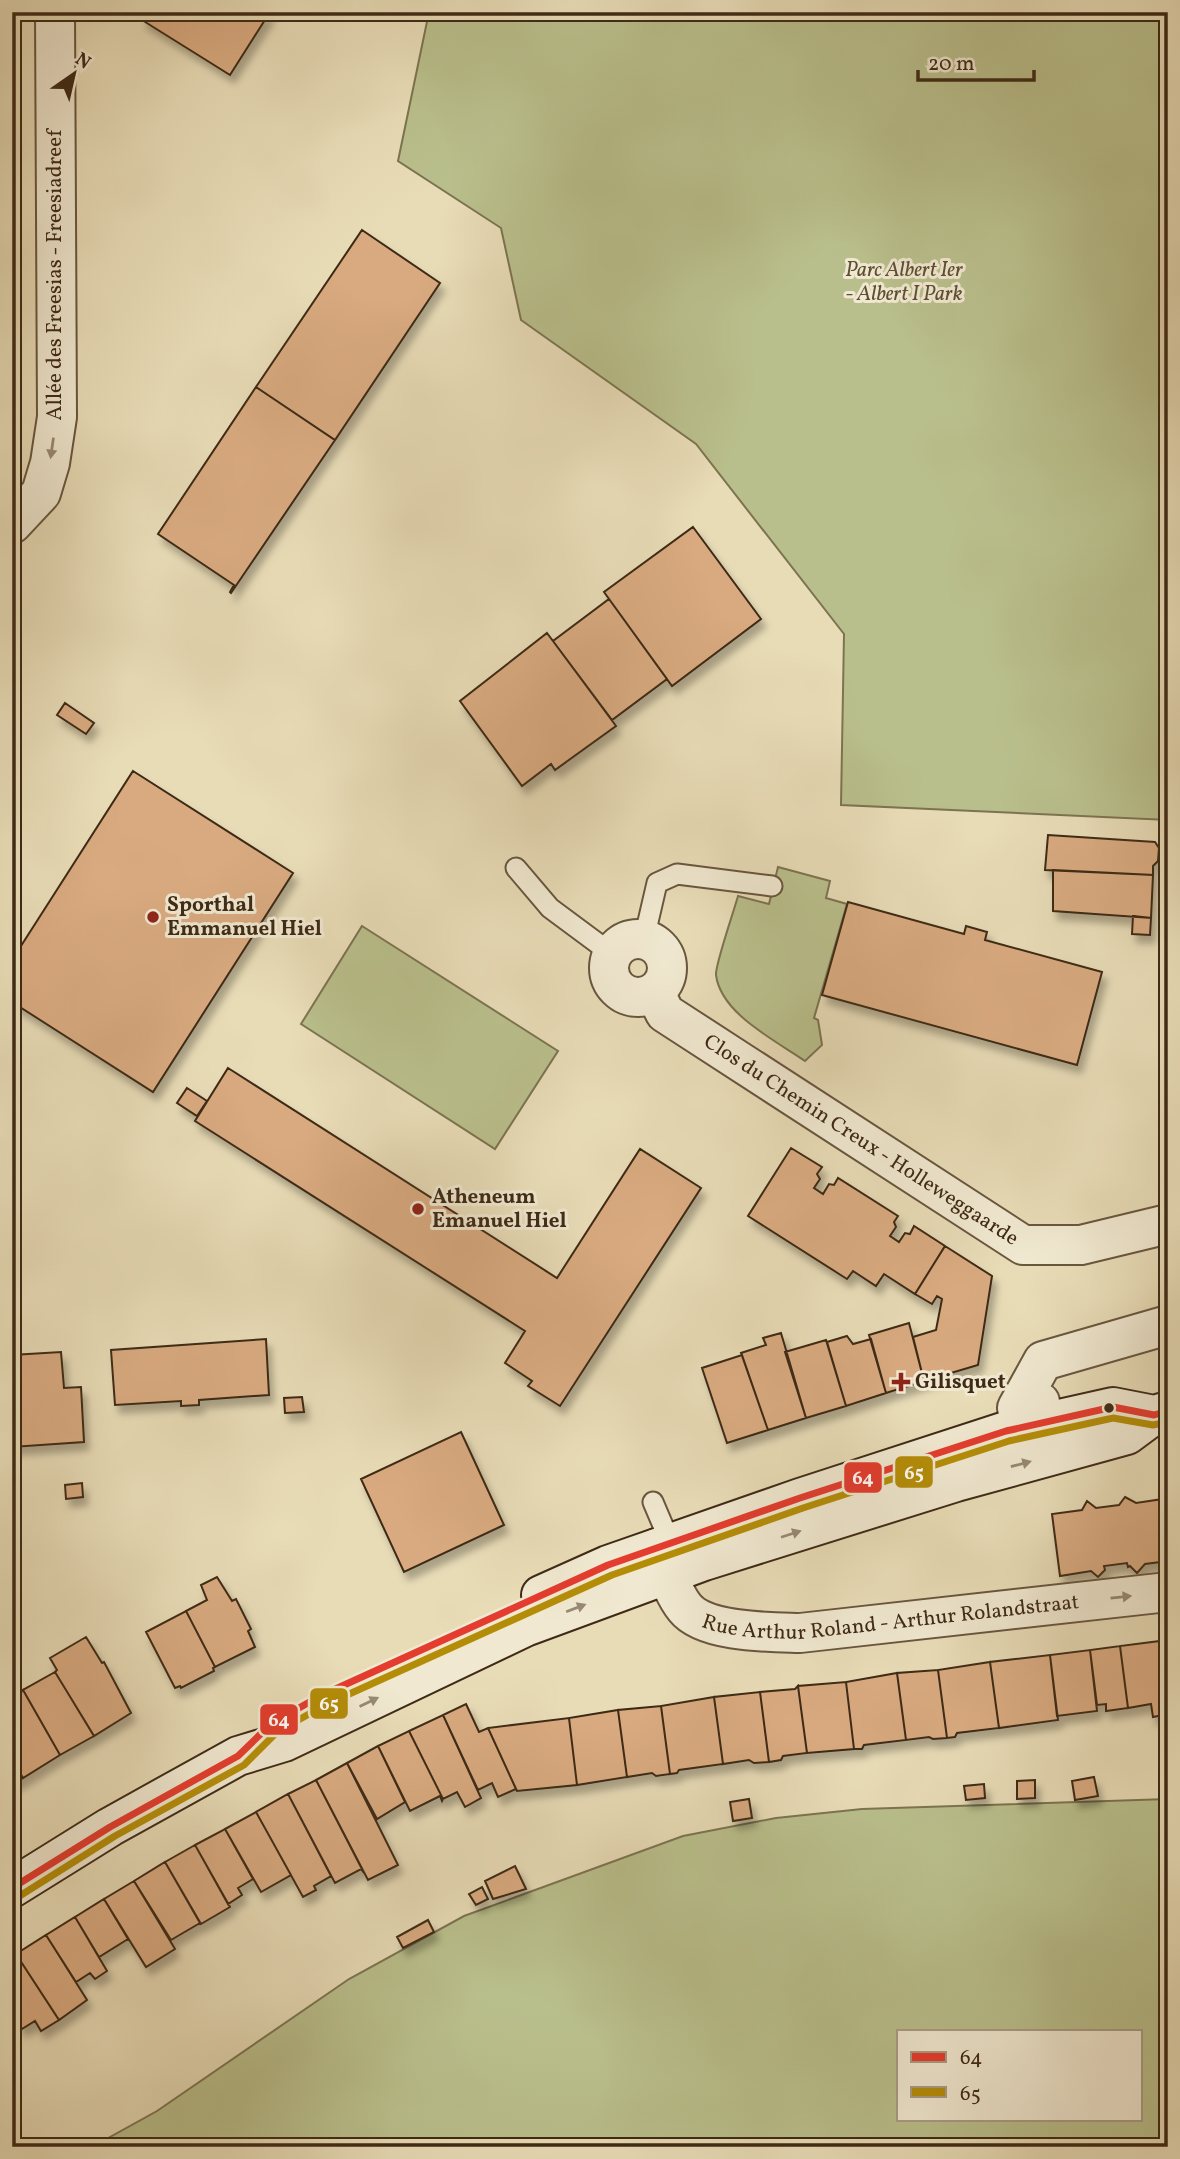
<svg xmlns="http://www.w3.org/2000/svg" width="1180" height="2159" font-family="Vollkorn,serif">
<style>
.green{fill:#b9bf8c;stroke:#7c7451;stroke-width:2;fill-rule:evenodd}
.building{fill:#d9aa80;stroke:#3e2a16;stroke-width:2;filter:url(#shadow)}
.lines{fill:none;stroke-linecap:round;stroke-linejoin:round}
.lane-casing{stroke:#68563e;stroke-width:23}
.street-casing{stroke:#68563e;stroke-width:42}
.secondary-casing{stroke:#3e2a16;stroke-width:42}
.lane{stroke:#f0e8d0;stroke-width:19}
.street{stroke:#f0e8d0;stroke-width:38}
.secondary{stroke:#f0e8d0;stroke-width:38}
.bus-1-casing{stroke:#f0e8d0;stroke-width:12}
.bus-2-casing{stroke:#f0e8d0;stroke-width:12}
.bus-1{stroke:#e43c2e;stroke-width:7}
.bus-2{stroke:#b48d08;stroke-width:7}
.oneway{fill:#978973}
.poi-dot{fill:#8f2418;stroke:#f0e8d0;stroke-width:2.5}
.bus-dot{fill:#3e2a16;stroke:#f0e8d0;stroke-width:2.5}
.labels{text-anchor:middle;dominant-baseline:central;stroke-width:6;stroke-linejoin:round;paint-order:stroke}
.park-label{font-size:21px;font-style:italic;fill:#5d4f34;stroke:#f0e8d0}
.street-label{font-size:21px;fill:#3e2a16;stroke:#f0e8d0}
.poi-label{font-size:21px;font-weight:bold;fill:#3e2a16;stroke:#f0e8d0;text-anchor:start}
.line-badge{stroke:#f0e8d0;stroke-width:2.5}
.badge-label{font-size:19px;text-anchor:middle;font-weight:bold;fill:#fff}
</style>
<defs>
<filter id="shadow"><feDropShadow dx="4.5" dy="8" stdDeviation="3.5" flood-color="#0004"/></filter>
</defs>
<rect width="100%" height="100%" fill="#e8dcb7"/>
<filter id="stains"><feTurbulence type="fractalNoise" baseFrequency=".00286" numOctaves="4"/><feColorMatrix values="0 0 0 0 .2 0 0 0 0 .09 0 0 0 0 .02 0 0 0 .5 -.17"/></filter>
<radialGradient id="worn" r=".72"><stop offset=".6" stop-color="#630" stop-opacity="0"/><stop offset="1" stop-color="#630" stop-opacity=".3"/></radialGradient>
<path class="green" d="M429,12H1168V820L841,805L844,634L696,444L521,320L501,228L398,161Z
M778,867L830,881L826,898L847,904L814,1018L818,1020L822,1045L805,1061C775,1040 721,1014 716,975C715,965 734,911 738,896L769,904Z
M362,926L558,1051L495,1149L301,1024Z
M1168,1799V2147H92L157,2111L349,1979L464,1916L683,1836L776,1818L862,1809ZM898,2031H1140V2119H898Z"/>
<path class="building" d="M147,12H270L230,75L142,20Z
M362,230L440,283L335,440L256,387Z
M256,387L335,440L231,593L230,592L234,585L158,534Z
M693,527L761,619L672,686L604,592Z
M609,599L667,679L612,720L553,641Z
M547,633L616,726L555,770L551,764L522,786L460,701Z
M65,703L94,723L86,734L57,715Z
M133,771L293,873L153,1092L12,1002V960Z
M1048,835L1155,842L1159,848L1158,861L1153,866V875L1045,870Z
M1053,870L1153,875L1151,918L1053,911Z
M848,902L964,934L966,926L987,932L985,940L1102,972L1077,1065L822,995Z
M1133,916L1151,918L1150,935L1132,934Z
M228,1068L557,1278L640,1149L701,1188L560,1406L528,1386L532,1381L505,1363L525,1331L195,1121Z
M187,1088L207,1101L197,1116L177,1103Z
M791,1148L822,1167L817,1174L820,1179L814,1188L823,1194L829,1184L834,1185L838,1178L898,1216L894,1222L896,1227L890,1236L899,1242L905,1233L910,1234L914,1226L945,1246L915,1294L884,1274L876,1286L853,1271L847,1279L748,1216Z
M945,1246L992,1276L978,1365L924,1381L913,1337L936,1330L942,1299L937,1296L932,1304L915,1294Z
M909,1323L924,1381L886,1393L869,1335Z
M781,1333L806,1418L768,1430L741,1353L766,1345L763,1338Z
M847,1336L853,1344L871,1339L886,1393L846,1406L827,1342Z
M266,1339L269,1395L199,1400V1405L181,1406V1401L115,1405L111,1350Z
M826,1340L846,1406L806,1418L785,1352Z
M61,1352L64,1388L81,1387L84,1442L12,1447V1355Z
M742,1355L768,1430L727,1443L702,1368Z
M302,1397L304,1412L285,1413L284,1398Z
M461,1432L504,1525L404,1572L361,1479Z
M82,1483L83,1497L66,1499L65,1485Z
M1125,1497L1136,1503L1163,1499L1168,1535V1561L1145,1564L1137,1573L1130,1566L1128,1567L1127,1563L1104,1566L1105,1570L1098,1577L1091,1571L1060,1576L1052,1514L1082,1510L1087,1501L1096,1508L1119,1505Z
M217,1577L232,1601L236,1599L251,1629L248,1631L255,1647L215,1667L186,1611L207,1600L201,1585Z
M186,1611L215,1667L213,1668L214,1671L181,1688L180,1686L175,1688L146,1632Z
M86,1637L102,1663L104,1662L131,1713L94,1736L55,1672L57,1670L50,1658Z
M1168,1640V1714L1153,1717L1151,1704L1128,1708L1120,1646Z
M1120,1646L1128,1708L1106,1711V1704L1097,1705L1090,1650Z
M1090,1650L1097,1711L1057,1716L1050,1655Z
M1050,1655L1058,1720L999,1728L990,1662Z
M990,1662L999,1728L957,1733L955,1737L947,1738L938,1670Z
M938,1670L947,1738L933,1739L929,1737L906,1740L897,1673Z
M55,1672L94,1736L60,1755L23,1690Z
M897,1673L906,1740L864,1745L862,1749H854L846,1682Z
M846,1682L854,1749L807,1753L798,1686Z
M798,1686L807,1753L783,1756L781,1760L769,1762L760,1692L795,1689Z
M19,1688L21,1692L23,1690L60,1755L23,1778L12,1759V1692Z
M760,1692L769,1762L754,1763L749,1760L723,1764L714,1697Z
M714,1697L723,1764L679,1770L677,1773L670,1774L661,1706Z
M466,1704L479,1732L488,1728L516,1789L498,1797L492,1783L478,1790L443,1715Z
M661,1706L670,1774L656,1776L652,1773L627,1777L618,1710Z
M618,1710L627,1777L577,1785L569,1718Z
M443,1715L481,1798L465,1807L457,1792L443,1799L409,1731Z
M569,1718L577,1785L517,1791L488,1728Z
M409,1731L443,1799L442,1801L440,1796L410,1811L378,1746Z
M378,1746L405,1802L377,1819L347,1763Z
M12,1759L23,1778L12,1784Z
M347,1763L398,1865L368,1880L316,1780Z
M1094,1777L1098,1796L1075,1800L1072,1781Z
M316,1780L364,1873L361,1869L335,1883L288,1794Z
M1035,1780V1798L1017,1799V1781Z
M984,1784L985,1798L966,1800L964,1786Z
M288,1794L331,1876L314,1886L316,1890L303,1897L256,1812Z
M749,1799L752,1818L733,1821L730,1802Z
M256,1812L291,1875L261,1892L225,1829Z
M225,1829L253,1879L238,1888L242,1895L228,1904L195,1845Z
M195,1845L230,1907L201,1924L165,1862Z
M165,1862L200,1923L171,1940L134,1881Z
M515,1866L526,1889L493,1899L485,1881Z
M134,1881L175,1949L146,1967L104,1899Z
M482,1887L488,1899L476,1905L469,1894Z
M104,1899L128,1939L99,1957L75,1917Z
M75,1917L107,1971L95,1979L90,1973L76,1982L46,1935Z
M428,1920L434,1932L403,1948L397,1937Z
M46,1935L87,2000L59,2020L16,1954Z
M16,1954L59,2020L41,2031L35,2021L22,2029L12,2014V1957Z"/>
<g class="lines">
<defs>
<path id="lane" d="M516,868L550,908L612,954
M644,939L657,883L677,874L772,886
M653,1502L673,1549"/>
<g id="street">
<path d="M12,524L41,493L50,463L57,417L55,12"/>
<circle cx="638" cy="968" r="29"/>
<path id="s1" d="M655,993L665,1013L1023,1245H1081L1168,1224"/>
<path d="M1040,1402L1017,1408L1043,1361L1168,1325"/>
<path id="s2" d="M657,1548C665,1567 672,1592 685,1608C705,1633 771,1632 800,1633L1168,1592"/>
</g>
<path id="secondary" d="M541,1595L608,1565L800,1498L1006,1431L1113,1407L1154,1415L1168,1411
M12,1888L110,1827L238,1756L284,1742L525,1627L704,1561L956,1482L1127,1435L1154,1415"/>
</defs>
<use href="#lane" class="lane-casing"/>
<use href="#street" class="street-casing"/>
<use href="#secondary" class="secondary-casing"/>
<use href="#lane" class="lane"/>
<use href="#street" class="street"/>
<use href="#secondary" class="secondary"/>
<defs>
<path id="bus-1" d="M12,1888L110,1827L238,1756L271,1724L320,1696L608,1565L800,1498L1006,1431L1113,1407L1154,1415L1168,1411"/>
<path id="bus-2" d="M18,1897L115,1836L244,1765L277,1732L325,1705L612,1575L803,1508L1009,1441L1113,1418L1153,1425L1168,1422"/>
</defs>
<use href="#bus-1" class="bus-1-casing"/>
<use href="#bus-2" class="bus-2-casing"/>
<use href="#bus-1" class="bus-1"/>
<use href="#bus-2" class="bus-2"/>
</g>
<defs><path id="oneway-solid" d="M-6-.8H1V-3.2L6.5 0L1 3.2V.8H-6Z" transform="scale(1.75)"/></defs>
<g class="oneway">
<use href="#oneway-solid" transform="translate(52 448) rotate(98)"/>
<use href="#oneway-solid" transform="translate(1021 1464) rotate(-15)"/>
<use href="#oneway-solid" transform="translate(791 1534) rotate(-18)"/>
<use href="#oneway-solid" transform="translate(1121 1597) rotate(-6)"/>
<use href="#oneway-solid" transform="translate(576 1608) rotate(-21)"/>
<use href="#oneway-solid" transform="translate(369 1702) rotate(-26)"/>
</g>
<g class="poi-dot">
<circle cx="153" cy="917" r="7"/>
<circle cx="418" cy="1209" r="7"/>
<path d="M897.5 1371.5h7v7h7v7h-7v7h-7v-7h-7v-7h7z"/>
</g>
<circle class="bus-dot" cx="1109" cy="1408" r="6"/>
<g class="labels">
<g class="park-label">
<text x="904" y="270">Parc Albert Ier<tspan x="904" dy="24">- Albert I Park</tspan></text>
</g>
<g class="street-label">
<text transform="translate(55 275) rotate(-90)">Allée des Freesias - Freesiadreef</text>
<text stroke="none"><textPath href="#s1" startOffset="256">Clos du Chemin Creux - Holleweggaarde</textPath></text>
<text stroke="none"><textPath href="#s2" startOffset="278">Rue Arthur Roland - Arthur Rolandstraat</textPath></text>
</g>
<g class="poi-label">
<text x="167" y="905">Sporthal<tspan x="167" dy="24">Emmanuel Hiel</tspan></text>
<text x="432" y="1197">Atheneum<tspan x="432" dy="24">Emanuel Hiel</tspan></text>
<text x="915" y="1382">Gilisquet</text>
</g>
</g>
<g class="line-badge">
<rect x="894" y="1455" width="40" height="34" rx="7" fill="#b48d08"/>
<rect x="843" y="1461" width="40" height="33" rx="7" fill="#e43c2e"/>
<rect x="309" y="1687" width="40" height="33" rx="7" fill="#b48d08"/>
<rect x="259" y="1703" width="40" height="33" rx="7" fill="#e43c2e"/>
</g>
<g class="badge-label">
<text x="914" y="1479">65</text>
<text x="863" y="1484">64</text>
<text x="329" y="1710">65</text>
<text x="279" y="1726">64</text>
</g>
<rect width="1180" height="2159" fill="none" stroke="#e8dcb7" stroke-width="42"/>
<rect x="14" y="14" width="1152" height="2131" fill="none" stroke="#3e2a16" stroke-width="3.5"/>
<rect x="21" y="21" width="1138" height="2117" fill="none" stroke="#3e2a16" stroke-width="2"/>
<rect x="897" y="2030" width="245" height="91" fill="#f0e8d0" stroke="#a99c86" stroke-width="2"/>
<rect x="911" y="2052" width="35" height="10" fill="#e43c2e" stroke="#a99c86" stroke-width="2"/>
<text x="960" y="2064" font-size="21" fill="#3e2a16">64</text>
<rect x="911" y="2087" width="35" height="10" fill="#b48d08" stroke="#a99c86" stroke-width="2"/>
<text x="960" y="2100" font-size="21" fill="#3e2a16">65</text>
<g transform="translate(74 74) rotate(34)" stroke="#f0e8d0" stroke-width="5" paint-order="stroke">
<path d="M0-5L12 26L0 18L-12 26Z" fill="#3e2a16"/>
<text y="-10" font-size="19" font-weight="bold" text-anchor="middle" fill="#3e2a16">N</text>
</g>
<path d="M918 70v10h116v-10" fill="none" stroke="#3e2a16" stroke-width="3.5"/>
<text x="928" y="70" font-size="21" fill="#3e2a16" stroke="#f0e8d0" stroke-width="5" paint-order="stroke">20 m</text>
<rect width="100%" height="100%" filter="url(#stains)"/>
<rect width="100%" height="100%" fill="url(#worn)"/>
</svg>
